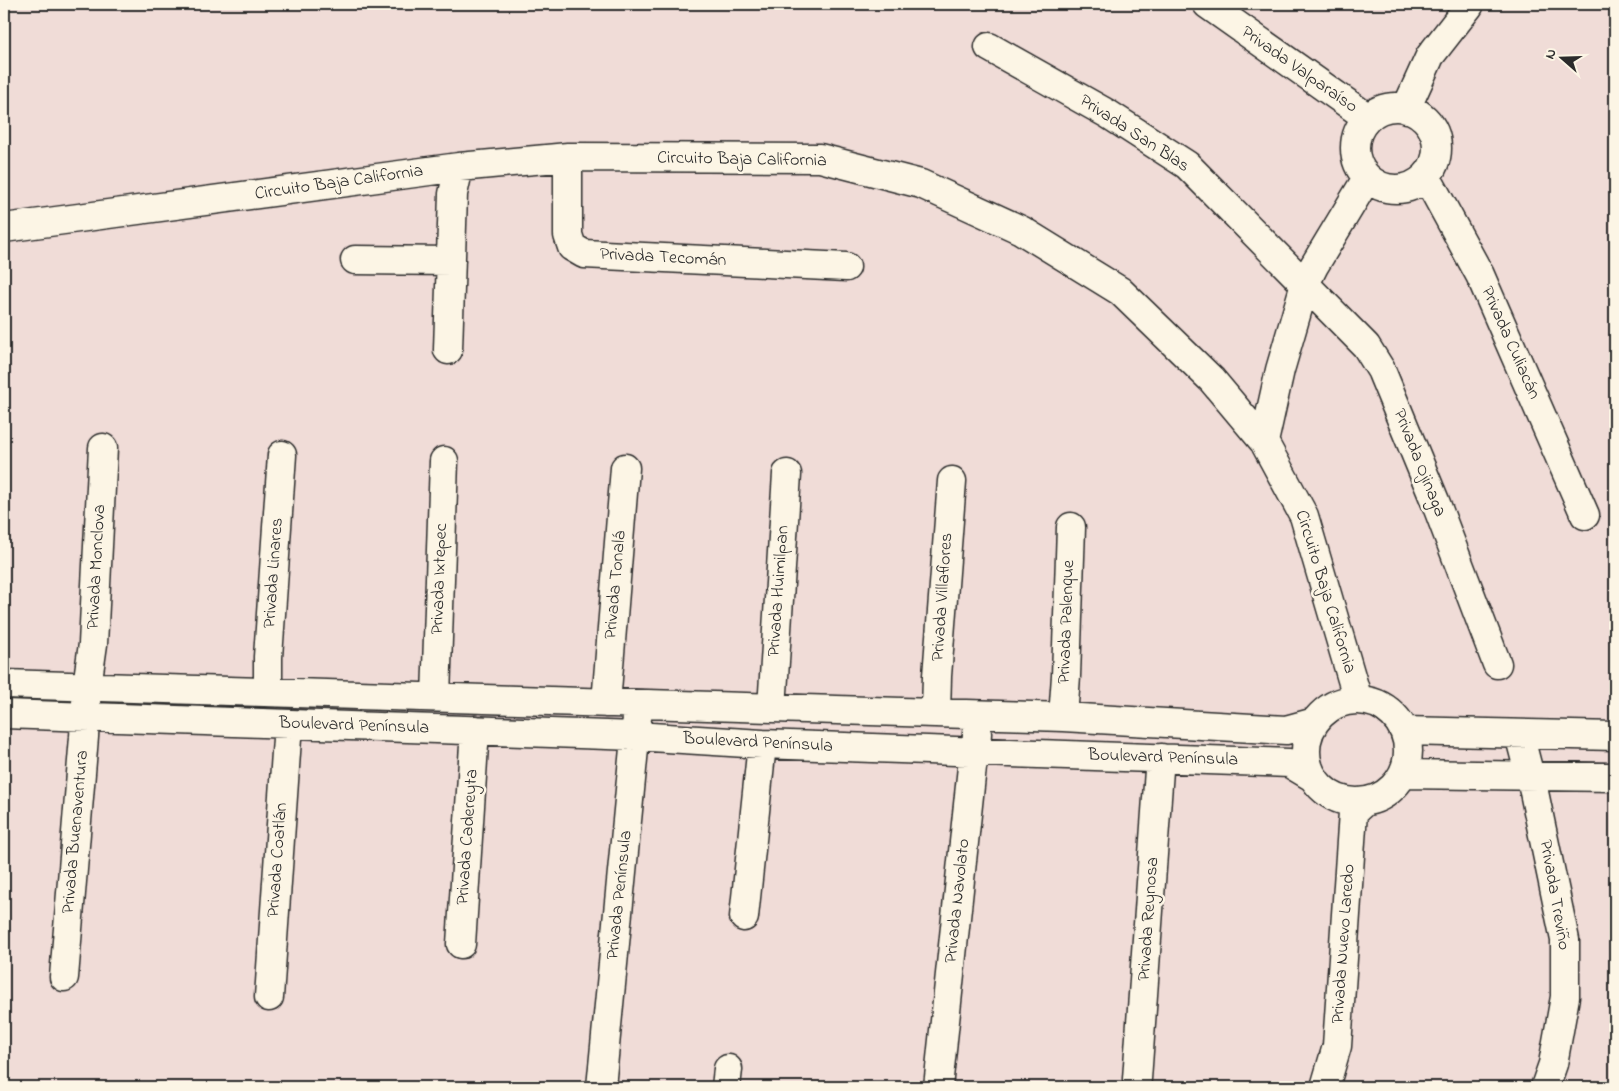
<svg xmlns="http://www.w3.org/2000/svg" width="1619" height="1091" font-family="'Indie Flower',sans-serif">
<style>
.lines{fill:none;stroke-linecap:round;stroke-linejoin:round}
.minor-casing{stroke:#2b2b2b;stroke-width:31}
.minor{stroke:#fcf5e5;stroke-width:28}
.labels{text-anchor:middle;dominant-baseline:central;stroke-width:5;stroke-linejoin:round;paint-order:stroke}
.street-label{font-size:18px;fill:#2b2b2b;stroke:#fcf5e5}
</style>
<rect width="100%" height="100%" fill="#f0dcd7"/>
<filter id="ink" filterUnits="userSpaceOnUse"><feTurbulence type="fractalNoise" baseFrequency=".02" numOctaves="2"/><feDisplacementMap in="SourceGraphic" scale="10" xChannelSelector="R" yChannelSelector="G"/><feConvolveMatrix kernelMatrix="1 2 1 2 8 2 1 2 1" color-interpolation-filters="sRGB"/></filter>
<g filter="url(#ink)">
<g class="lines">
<defs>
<path id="minor" d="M1207,4L1368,118
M989,47L1108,114L1187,165L1366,346L1381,370L1435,501L1497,664
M1355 148a41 41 0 1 1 82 0a41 41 0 1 1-82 0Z
M1406,109L1430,56L1469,6V4
M568,157V235L572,247L584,254L846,267
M1426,176L1480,275L1585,515
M4,228L459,167L568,157L820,158L921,184L1021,230L1120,291L1212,380L1264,442L1304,516L1358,700
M355,260L451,261
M448,350L453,194L459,167
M1264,442L1280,370L1305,284L1314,266L1367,178
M4,684L1063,717L1286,730L1315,722
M268,692V657L282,455
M436,697L444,461
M1306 751a51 51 0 1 1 102 0a51 51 0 1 1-102 0Z
M606,703L625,468
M772,708L787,474
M936,713L937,676L952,481
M4,714L635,736L762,744L1289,763L1314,778
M1063,717L1066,676L1071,527
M1404,731L1615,736
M1519,734L1534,792L1565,940V997L1553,1064L1545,1087
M1403,774L1615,777
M744,917L762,744
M461,944L475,730
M64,977L84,737L87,686L93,644L103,448
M269,997L288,724
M1137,1079L1159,770L1162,758
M601,1087L637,718
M726,1087L728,1069
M938,1087L972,767L976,751L977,733
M1325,1087L1337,1046L1353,812L1363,803"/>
</defs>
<use href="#minor" class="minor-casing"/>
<use href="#minor" class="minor"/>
</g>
</g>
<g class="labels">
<g class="street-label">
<text transform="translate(1299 70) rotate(35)">Privada Valparaíso</text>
<text transform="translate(1134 134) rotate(33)">Privada San Blas</text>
<text transform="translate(742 160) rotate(1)">Circuito Baja California</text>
<text transform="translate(339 183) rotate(-8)">Circuito Baja California</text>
<text transform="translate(663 258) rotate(3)">Privada Tecomán</text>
<text transform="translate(1510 343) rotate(66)">Privada Culiacán</text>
<text transform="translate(1419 463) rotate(68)">Privada Ojinaga</text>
<text transform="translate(97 567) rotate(-87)">Privada Monclova</text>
<text transform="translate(274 573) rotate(-86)">Privada Linares</text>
<text transform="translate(440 579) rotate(-88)">Privada Ixtepec</text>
<text transform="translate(616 585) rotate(-85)">Privada Tonalá</text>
<text transform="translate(779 591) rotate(-86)">Privada Huimilpan</text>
<text transform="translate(1325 592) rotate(73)">Circuito Baja California</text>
<text transform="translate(943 597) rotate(-86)">Privada Villaflores</text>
<text transform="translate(1067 622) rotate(-88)">Privada Palenque</text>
<text transform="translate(354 726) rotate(2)">Boulevard Península</text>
<text transform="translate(758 743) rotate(3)">Boulevard Península</text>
<text transform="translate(1163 758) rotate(2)">Boulevard Península</text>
<text transform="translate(76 832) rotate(-85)">Privada Buenaventura</text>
<text transform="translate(468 837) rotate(-86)">Privada Cadereyta</text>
<text transform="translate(278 860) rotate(-86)">Privada Coatlán</text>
<text transform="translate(620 895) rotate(-84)">Privada Península</text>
<text transform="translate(1554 895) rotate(80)">Privada Treviño</text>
<text transform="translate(958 901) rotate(-84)">Privada Navolato</text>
<text transform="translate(1149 919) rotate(-86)">Privada Reynosa</text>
<text transform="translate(1344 944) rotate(-86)">Privada Nuevo Laredo</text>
</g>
</g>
<rect width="1619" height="1091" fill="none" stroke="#fcf5e5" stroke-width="20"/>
<rect x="10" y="10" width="1599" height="1071" fill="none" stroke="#2b2b2b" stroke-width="2" filter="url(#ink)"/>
<g transform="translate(1562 58) rotate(290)" stroke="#fcf5e5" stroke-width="4" paint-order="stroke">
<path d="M0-4L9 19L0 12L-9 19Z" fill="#2b2b2b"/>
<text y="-8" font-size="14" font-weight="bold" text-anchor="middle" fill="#2b2b2b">N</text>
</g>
</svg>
